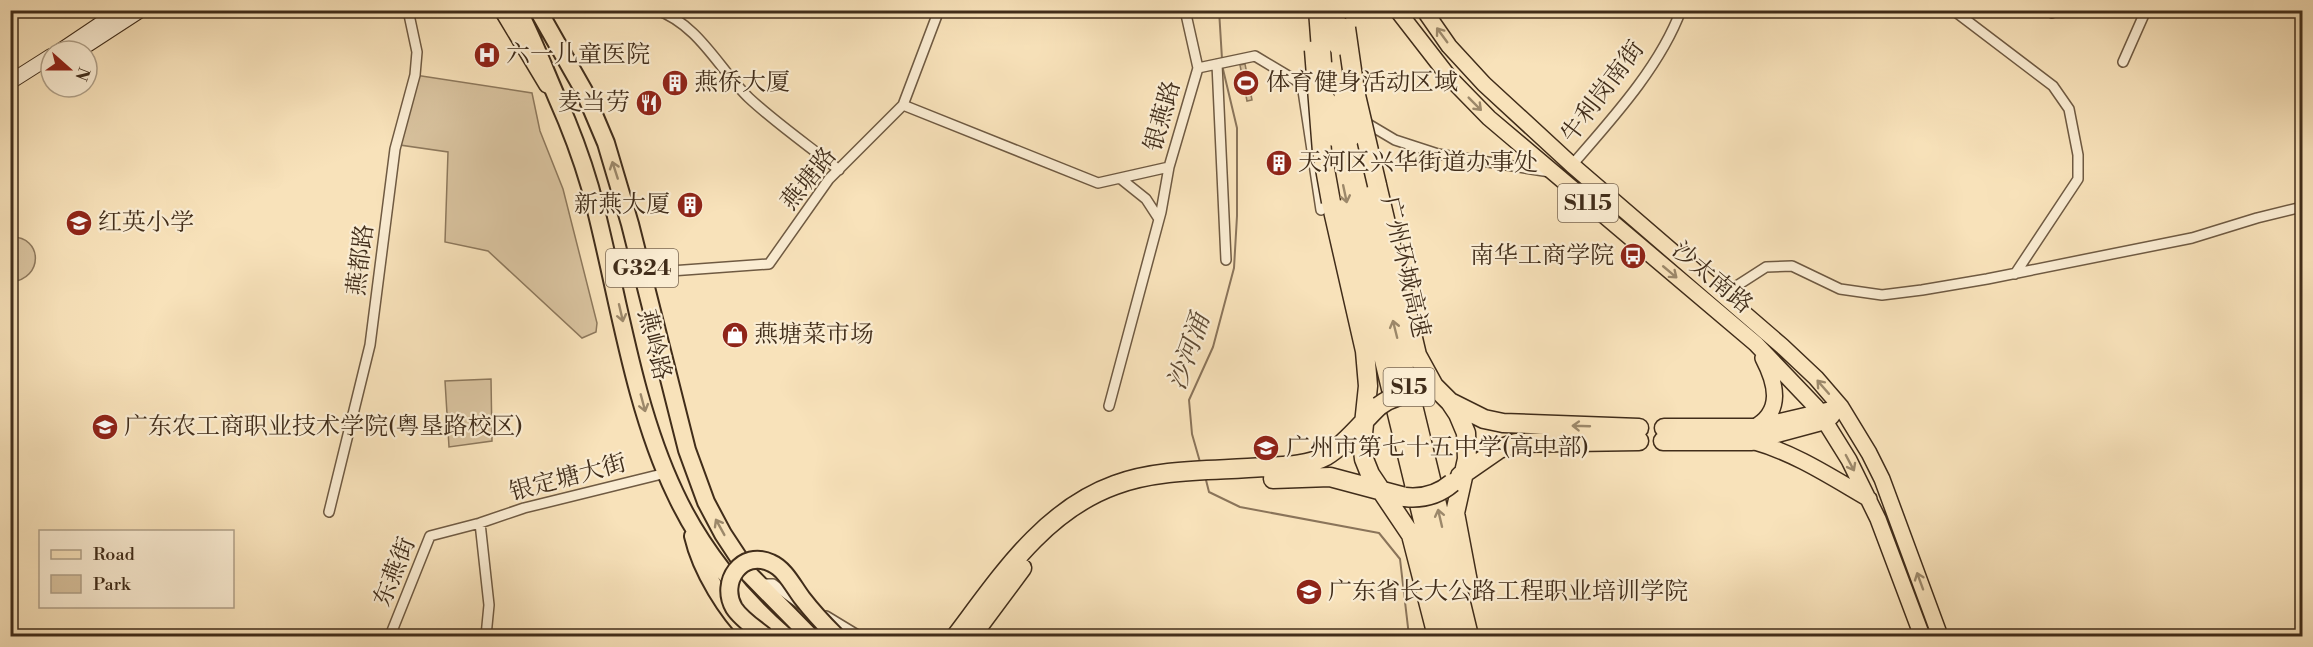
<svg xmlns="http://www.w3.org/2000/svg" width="2313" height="647" font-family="'Libre Bodoni','Noto Serif SC',serif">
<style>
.green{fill:#d9c39f;stroke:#8d785c;stroke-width:1.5}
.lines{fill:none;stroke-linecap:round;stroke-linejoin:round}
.stream{stroke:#8a745a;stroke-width:2}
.minor-casing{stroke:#6f5a42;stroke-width:12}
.secondary-casing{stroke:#412d1a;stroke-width:16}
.primary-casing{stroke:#412d1a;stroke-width:18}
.trunk-casing{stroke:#412d1a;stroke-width:20}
.motorway-casing{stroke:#412d1a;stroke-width:21}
.minor{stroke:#faecd2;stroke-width:9}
.secondary{stroke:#faecd2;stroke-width:14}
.primary{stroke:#f8e2ba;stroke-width:15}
.trunk{stroke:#f8e2ba;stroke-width:16}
.motorway{stroke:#f8e2ba;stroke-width:18}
.trunk-bridge-casing{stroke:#412d1a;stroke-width:20;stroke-linecap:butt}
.motorway-bridge-casing{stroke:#412d1a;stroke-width:21;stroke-linecap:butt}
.trunk-bridge{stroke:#f8e2ba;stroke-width:16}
.motorway-bridge{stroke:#f8e2ba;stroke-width:18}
.oneway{stroke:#9c886a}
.labels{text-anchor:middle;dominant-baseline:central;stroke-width:4.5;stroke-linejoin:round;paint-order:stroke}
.shield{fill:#faecd2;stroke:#786651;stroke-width:1.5}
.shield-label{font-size:22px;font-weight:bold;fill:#412d1a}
.poi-label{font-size:24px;fill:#412d1a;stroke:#faecd2;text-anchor:start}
.street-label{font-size:24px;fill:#412d1a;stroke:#faecd2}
.water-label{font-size:26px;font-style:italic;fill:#5f4b34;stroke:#faecd2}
</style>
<rect width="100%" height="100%" fill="#f8e2ba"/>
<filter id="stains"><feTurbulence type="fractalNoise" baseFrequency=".00333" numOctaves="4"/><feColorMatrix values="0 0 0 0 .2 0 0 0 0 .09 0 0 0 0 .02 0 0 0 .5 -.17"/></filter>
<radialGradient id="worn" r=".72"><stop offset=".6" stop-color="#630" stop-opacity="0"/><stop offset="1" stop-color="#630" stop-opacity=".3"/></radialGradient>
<path class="green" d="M1245,64L1252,100L1247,101L1240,65Z
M415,75L532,93L540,131L563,189L597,323L596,332L582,338L488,251L445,242L448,152L400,145Z
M11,237C43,236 44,279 11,282Z
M491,379L492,441L449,447L445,381Z"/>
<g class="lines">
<path class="stream" d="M1219,10L1222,59
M1200,462L1192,434L1189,400L1213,347L1234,268L1237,216V128L1222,65
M1205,476L1209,492L1240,507L1379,533L1400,559L1409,636"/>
<defs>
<path id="minor" d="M657,10C699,25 719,69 749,98C777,124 809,146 839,170
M1185,10L1198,68
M1953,10L2053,86L2069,109L2078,155V179L2015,274
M2052,13L2053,10
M541,17L554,10
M2123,62L2146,10
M1217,64L1226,260
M1302,84L1321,210
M903,105L1098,183L1169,167L1198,68L1255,56L1317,93
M1363,121L1395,140L1438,154L1550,172
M1572,165C1611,120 1660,67 1681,10
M1121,179L1146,199L1159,219
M643,273L769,264L829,179L903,105L939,10
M1724,294L1766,267L1792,266L1840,289L1882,295L1922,290L1987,279L2192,238L2257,218L2302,207
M1109,406L1161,212L1169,167
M329,512L370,345L395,149L415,75L417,52L408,10
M480,523L489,605L486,636
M758,584H773L800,604
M826,616L859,636
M390,636L430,536L480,523L524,508L666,473"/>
<path id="secondary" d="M60,51L121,10
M78,51L141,10
M10,82L51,56"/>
<path id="primary" d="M502,10L547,85
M1397,10L1449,77L1489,118L1756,344L1816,407L1849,460L1878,519L1922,636
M1424,10L1449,46L1484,84L1572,165L1782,346L1816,378L1841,407L1869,453L1882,479L1940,636
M1756,427L1829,410
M1753,428C1784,412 1776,383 1763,358
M1752,441C1795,453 1831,477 1869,499
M1753,441L1827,421L1832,416"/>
<path id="trunk" d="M518,10C533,39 544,68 557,98C570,127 581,156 590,187C617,286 631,401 675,493C700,547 740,597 785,636
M538,10L584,91L606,143L630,224L687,450L706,502L723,534L750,575L810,636
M693,536C701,571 727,612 751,636"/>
<path id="motorway" d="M1334,137L1352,228L1451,636
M1351,137L1370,228L1469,636
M1377,185L1417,355L1434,386L1450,402L1458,414L1466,433L1467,459L1455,513L1468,582
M1331,202L1365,351L1368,386L1362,443L1364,459L1370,474L1411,535L1437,636
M1450,402L1484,419L1503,423L1639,428
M1664,428H1753
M1663,441H1752
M1460,476L1499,449L1516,443L1639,441
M1273,479L1330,477L1405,497
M976,630L1022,568
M956,636C1000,578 1043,511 1115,485C1160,468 1217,471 1264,467C1285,466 1307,466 1326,456C1346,444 1362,422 1379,406"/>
</defs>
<use href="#minor" class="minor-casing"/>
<use href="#secondary" class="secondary-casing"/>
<use href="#primary" class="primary-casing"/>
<use href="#trunk" class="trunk-casing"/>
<use href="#motorway" class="motorway-casing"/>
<use href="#minor" class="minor"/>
<use href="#secondary" class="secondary"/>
<use href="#primary" class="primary"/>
<use href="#trunk" class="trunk"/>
<use href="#motorway" class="motorway"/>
<defs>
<path id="trunk-bridge" d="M765,636C755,628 741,619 734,608C719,582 742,549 771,563C785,569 793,586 802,598C812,611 824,624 836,636"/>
<path id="motorway-bridge" d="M1318,10L1322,63
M1335,10L1338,46
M1346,28L1355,91L1377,185
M1314,50L1322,152L1331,202
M1343,91L1351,137
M1328,102L1334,137
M1379,406C1394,395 1409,391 1428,394
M1405,497C1423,499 1438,495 1452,483"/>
</defs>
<use href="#trunk-bridge" class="trunk-bridge-casing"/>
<use href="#motorway-bridge" class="motorway-bridge-casing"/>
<use href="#trunk-bridge" class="trunk-bridge"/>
<use href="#motorway-bridge" class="motorway-bridge"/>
</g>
<defs><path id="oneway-shaft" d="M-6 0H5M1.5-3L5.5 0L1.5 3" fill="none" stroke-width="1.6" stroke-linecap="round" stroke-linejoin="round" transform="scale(1.5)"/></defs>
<g class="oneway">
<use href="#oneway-shaft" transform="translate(1442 35) rotate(-126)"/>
<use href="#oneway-shaft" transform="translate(1475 104) rotate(45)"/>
<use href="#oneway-shaft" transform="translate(615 170) rotate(-108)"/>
<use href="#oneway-shaft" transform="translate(1345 194) rotate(78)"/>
<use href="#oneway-shaft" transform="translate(1670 272) rotate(40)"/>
<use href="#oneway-shaft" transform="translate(621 313) rotate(77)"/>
<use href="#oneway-shaft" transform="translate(1395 329) rotate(-104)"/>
<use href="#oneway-shaft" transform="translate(1823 387) rotate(-131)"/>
<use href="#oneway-shaft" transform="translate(643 403) rotate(75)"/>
<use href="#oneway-shaft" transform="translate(1581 426) rotate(-178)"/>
<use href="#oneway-shaft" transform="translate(1850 463) rotate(62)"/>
<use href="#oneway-shaft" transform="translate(1440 518) rotate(-103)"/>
<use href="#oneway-shaft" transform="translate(720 527) rotate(-119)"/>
<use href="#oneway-shaft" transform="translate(1920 581) rotate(-110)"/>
</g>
<defs>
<symbol id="hospital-disc" viewBox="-11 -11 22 22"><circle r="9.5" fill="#8f2418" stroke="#faecd2"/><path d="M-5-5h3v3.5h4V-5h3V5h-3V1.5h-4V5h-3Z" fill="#fff"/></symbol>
<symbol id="building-disc" viewBox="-11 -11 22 22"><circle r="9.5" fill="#8f2418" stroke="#faecd2"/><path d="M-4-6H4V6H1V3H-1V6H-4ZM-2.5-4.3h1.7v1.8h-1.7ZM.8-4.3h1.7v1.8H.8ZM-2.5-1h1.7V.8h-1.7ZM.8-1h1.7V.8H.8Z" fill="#fff"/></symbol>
<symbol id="stadium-disc" viewBox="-11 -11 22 22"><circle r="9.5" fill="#8f2418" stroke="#faecd2"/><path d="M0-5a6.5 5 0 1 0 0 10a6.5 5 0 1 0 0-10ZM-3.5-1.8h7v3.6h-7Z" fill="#fff"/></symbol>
<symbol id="restaurant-disc" viewBox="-11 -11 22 22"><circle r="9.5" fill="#8f2418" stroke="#faecd2"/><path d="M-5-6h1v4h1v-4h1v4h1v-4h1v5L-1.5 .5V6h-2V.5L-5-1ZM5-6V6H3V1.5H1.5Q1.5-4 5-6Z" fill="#fff"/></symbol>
<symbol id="school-disc" viewBox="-11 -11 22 22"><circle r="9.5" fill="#8f2418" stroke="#faecd2"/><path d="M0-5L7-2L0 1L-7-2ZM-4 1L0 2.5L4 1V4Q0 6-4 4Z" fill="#fff"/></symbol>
<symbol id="bus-disc" viewBox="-11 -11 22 22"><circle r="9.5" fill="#8f2418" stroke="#faecd2"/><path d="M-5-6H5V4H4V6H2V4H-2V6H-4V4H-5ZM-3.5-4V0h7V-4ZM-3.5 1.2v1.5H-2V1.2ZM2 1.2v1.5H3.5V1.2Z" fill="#fff"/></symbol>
<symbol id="shop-disc" viewBox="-11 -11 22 22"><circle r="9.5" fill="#8f2418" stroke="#faecd2"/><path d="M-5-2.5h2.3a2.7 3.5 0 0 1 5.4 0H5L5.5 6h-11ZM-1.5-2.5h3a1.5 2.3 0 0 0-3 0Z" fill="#fff"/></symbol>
<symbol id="university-disc" viewBox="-11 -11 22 22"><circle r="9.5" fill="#8f2418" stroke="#faecd2"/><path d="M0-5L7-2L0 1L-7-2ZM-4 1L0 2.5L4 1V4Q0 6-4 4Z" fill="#fff"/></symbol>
</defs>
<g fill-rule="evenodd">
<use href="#hospital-disc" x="472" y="40" width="30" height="30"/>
<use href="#building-disc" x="660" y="68" width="30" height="30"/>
<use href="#stadium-disc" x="1231" y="68" width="30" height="30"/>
<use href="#restaurant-disc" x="634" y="88" width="30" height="30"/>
<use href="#building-disc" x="1264" y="148" width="30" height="30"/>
<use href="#building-disc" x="675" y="190" width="30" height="30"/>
<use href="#school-disc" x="64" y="208" width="30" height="30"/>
<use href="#bus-disc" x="1618" y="241" width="30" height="30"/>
<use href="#shop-disc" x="720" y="320" width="30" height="30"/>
<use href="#university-disc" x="90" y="412" width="30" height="30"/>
<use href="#university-disc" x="1251" y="433" width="30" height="30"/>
<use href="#university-disc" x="1294" y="577" width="30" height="30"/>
</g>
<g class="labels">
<g class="shield">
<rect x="1558" y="184" width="60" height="38" rx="4.5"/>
<rect x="606" y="249" width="72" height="38" rx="4.5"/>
<rect x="1383.5" y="368" width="51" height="38" rx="4.5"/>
</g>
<g class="shield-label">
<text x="1588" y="203">S115</text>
<text x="642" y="268">G324</text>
<text x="1409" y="387">S15</text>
</g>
<g class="poi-label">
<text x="506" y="55">六一儿童医院</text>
<text x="694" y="83">燕侨大厦</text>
<text x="1266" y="83">体育健身活动区域</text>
<text x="630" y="103" text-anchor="end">麦当劳</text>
<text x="1298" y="163">天河区兴华街道办事处</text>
<text x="670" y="205" text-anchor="end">新燕大厦</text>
<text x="98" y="223">红英小学</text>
<text x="1614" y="256" text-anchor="end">南华工商学院</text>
<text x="754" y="335">燕塘菜市场</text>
<text x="124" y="427">广东农工商职业技术学院(粤垦路校区)</text>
<text x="1286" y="448">广州市第七十五中学(高中部)</text>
<text x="1328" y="592">广东省长大公路工程职业培训学院</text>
</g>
<g class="street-label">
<text transform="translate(1603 92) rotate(-53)">牛利岗南街</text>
<text transform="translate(1163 116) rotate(-74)">银燕路</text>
<text transform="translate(809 179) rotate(-51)">燕塘路</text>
<text transform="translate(361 260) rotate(-83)">燕都路</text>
<text transform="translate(1405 267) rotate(77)">广州环城高速</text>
<text transform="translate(1712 278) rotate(40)">沙太南路</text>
<text transform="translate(654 345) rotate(76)">燕岭路</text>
<text transform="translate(568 478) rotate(-15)">银定塘大街</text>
<text transform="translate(395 572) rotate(-68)">东燕街</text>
</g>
<g class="water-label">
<text transform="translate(1189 352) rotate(-71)">沙河涌</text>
</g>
</g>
<rect width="2313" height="647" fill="none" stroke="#f8e2ba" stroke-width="36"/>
<rect x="12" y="12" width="2289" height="623" fill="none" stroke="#412d1a" stroke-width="3"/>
<rect x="18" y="18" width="2277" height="611" fill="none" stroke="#412d1a" stroke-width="1.5"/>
<rect x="39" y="530" width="195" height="78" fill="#faecd2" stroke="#b0a088" stroke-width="1.5"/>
<rect x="51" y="550" width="30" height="9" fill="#f8e2ba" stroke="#b0a088" stroke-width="1.5"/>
<text x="93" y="560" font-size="18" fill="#412d1a">Road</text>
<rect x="51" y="575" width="30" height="18" fill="#d9c39f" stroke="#b0a088" stroke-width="1.5"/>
<text x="93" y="590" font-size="18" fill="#412d1a">Park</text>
<g transform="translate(69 69) rotate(111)"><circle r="28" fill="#faecd2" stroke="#b0a088" stroke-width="1.5"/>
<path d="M0-4.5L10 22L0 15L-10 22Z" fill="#8f2418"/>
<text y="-9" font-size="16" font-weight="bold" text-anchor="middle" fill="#412d1a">N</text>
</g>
<rect width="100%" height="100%" filter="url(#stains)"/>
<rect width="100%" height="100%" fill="url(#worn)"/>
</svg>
